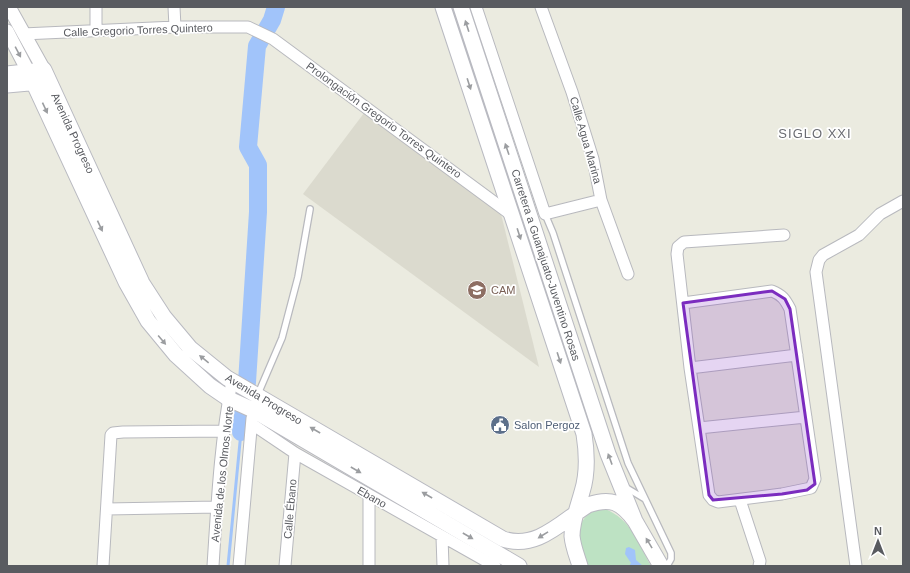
<svg xmlns="http://www.w3.org/2000/svg" width="910" height="573" font-family="Arial,sans-serif">
<style>
.education{fill:#dbdace}
.green{fill:#bde2c3}
.water{fill:#a1c4fa}
.lines{fill:none;stroke-linecap:round;stroke-linejoin:round}
.stream{stroke:#a1c4fa;stroke-width:3}
.river{stroke:#a1c4fa;stroke-width:18}
.service-casing{stroke:#b8b9be;stroke-width:8}
.minor-casing{stroke:#b8b9be;stroke-width:13}
.tertiary-casing{stroke:#b8b9be;stroke-width:15}
.secondary-casing{stroke:#b9bac1;stroke-width:17}
.service{stroke:#fff;stroke-width:5.5}
.minor{stroke:#fff;stroke-width:11}
.tertiary{stroke:#fff;stroke-width:13}
.secondary{stroke:#fff;stroke-width:15}
.oneway{fill:#9b9da0}
.marked{fill:#7b2cbf;fill-opacity:0.2;stroke:#7b2cbf;stroke-width:3;stroke-linejoin:round}
.labels{text-anchor:middle;dominant-baseline:central;stroke-width:3.5;stroke-linejoin:round;paint-order:stroke}
.street-label{font-size:11px;fill:#595b60;stroke:#fff}
.education-label{font-size:11px;fill:#785e54;stroke:#fff;text-anchor:start}
.service-label{font-size:11px;fill:#4e5e75;stroke:#fff;text-anchor:start}
.quarter-label{font-size:13px;letter-spacing:1px;fill:#6a6c72;stroke:#fff}
</style>
<rect width="100%" height="100%" fill="#ebebe0"/>
<path class="education" d="M364,113L501,214L539,367L303,194Z"/>
<path class="green" d="M605,509C631,519 638,543 651,566H586C583,560 578,551 578,545C576,525 585,510 605,509Z"/>
<path class="water" d="M629,547L635,550L636,560L643,566H629L631,563L625,554L626,548Z"/>
<g class="lines">
<path class="stream" d="M228,566L241,432"/>
<path class="river" d="M241,432L247,382L258,212V165L248,147L257,46L272,20L276,7"/>
<defs>
<path id="service" d="M545,214L553,233L628,463L671,553V559L667,566
M258,394L282,338L298,277L310,209
M625,487L645,499"/>
<path id="minor" d="M96,7V30
M174,7L175,27
M476,7L545,214L601,200
M541,7L572,92L593,159L601,200L628,274
M23,34L175,27H248L273,39L513,216
M683,303L772,291C782,295 785,299 790,309L815,479L811,488L782,494L718,502L713,500L709,495L690,368L677,254L678,247L684,242L784,235
M690,368L797,355
M252,424L295,453L495,566
M699,428L806,417
M740,500L760,561L759,566
M107,509L217,507
M442,537L443,566
M103,566L111,435L113,433L123,432L224,431
M213,566C217,504 220,442 232,381
M239,566L252,418
M285,566L295,453
M369,566V495
M856,566L816,272L819,260L823,255L859,235L880,214L903,201"/>
<path id="tertiary" d="M9,7L44,70
M7,31L29,73"/>
<path id="secondary" d="M443,7L584,434C587,453 588,473 582,492C578,507 572,521 572,536C573,547 577,556 580,566
M461,7L608,454L635,521L661,566
M29,73L126,282L148,321L176,355L210,386L229,399L253,410L519,566
M7,74L44,70L142,283L164,317L190,348L227,378L503,539C537,550 561,522 588,505C611,497 621,502 635,521
M7,85L40,82"/>
</defs>
<use href="#service" class="service-casing"/>
<use href="#minor" class="minor-casing"/>
<use href="#tertiary" class="tertiary-casing"/>
<use href="#secondary" class="secondary-casing"/>
<use href="#service" class="service"/>
<use href="#minor" class="minor"/>
<use href="#tertiary" class="tertiary"/>
<use href="#secondary" class="secondary"/>
</g>
<defs><path id="oneway-solid" d="M-6-.8H1V-3.2L6.5 0L1 3.2V.8H-6Z"/></defs>
<g class="oneway">
<use href="#oneway-solid" transform="translate(467 26) rotate(-108)"/>
<use href="#oneway-solid" transform="translate(18 52) rotate(62)"/>
<use href="#oneway-solid" transform="translate(469 84) rotate(72)"/>
<use href="#oneway-solid" transform="translate(45 108) rotate(65)"/>
<use href="#oneway-solid" transform="translate(507 149) rotate(-109)"/>
<use href="#oneway-solid" transform="translate(100 226) rotate(65)"/>
<use href="#oneway-solid" transform="translate(519 234) rotate(72)"/>
<use href="#oneway-solid" transform="translate(162 340) rotate(50)"/>
<use href="#oneway-solid" transform="translate(559 358) rotate(72)"/>
<use href="#oneway-solid" transform="translate(204 359) rotate(-141)"/>
<use href="#oneway-solid" transform="translate(315 430) rotate(-150)"/>
<use href="#oneway-solid" transform="translate(610 459) rotate(-110)"/>
<use href="#oneway-solid" transform="translate(356 470) rotate(30)"/>
<use href="#oneway-solid" transform="translate(427 495) rotate(-150)"/>
<use href="#oneway-solid" transform="translate(543 535) rotate(148)"/>
<use href="#oneway-solid" transform="translate(468 536) rotate(30)"/>
<use href="#oneway-solid" transform="translate(649 543) rotate(-121)"/>
</g>
<path class="marked" d="M772,291L785,299L790,309L815,484L807,490L782,494L713,500L709,495L683,303Z"/>
<defs>
<symbol id="school-disc" viewBox="-11 -11 22 22"><circle r="9.5" fill="#8d6e63" stroke="#fff"/><path d="M0-5L7-2L0 1L-7-2ZM-4 1L0 2.5L4 1V4Q0 6-4 4Z" fill="#fff"/></symbol>
<symbol id="civic-disc" viewBox="-11 -11 22 22"><circle r="9.5" fill="#5c6f8a" stroke="#fff"/><path d="M-.6-6.5H3V-4.5H.6V-3L4-1V1h2V6H-6V1h2V-1L-.6-3ZM-1.2 2.5V6h2.4V2.5Z" fill="#fff"/></symbol>
</defs>
<g fill-rule="evenodd">
<use href="#school-disc" x="466" y="279" width="22" height="22"/>
<use href="#civic-disc" x="489" y="414" width="22" height="22"/>
</g>
<g class="labels">
<g class="street-label">
<text transform="translate(138 30) rotate(-2)">Calle Gregorio Torres Quintero</text>
<text transform="translate(384 120) rotate(36)">Prolongación Gregorio Torres Quintero</text>
<text transform="translate(73 133) rotate(65)">Avenida Progreso</text>
<text transform="translate(586 140) rotate(74)">Calle Agua Marina</text>
<text transform="translate(546 265) rotate(72)">Carretera a Guanajuato-Juventino Rosas</text>
<text transform="translate(264 399) rotate(31)">Avenida Progreso</text>
<text transform="translate(222 474) rotate(-84)">Avenida de los Olmos Norte</text>
<text transform="translate(372 497) rotate(30)">Ebano</text>
<text transform="translate(290 509) rotate(-85)">Calle Ébano</text>
</g>
<g class="education-label">
<text x="491" y="290">CAM</text>
</g>
<g class="service-label">
<text x="514" y="425">Salon Pergoz</text>
</g>
<g class="quarter-label">
<text x="815" y="133">SIGLO XXI</text>
</g>
</g>
<rect width="910" height="573" fill="none" stroke="#595b60" stroke-width="16"/>
<g transform="translate(878 541)" stroke="#ffffff" stroke-width="3" paint-order="stroke">
<path d="M0-3L7 15L0 10L-7 15Z" fill="#595b60"/>
<text y="-6" font-size="11" font-weight="bold" text-anchor="middle" fill="#595b60">N</text>
</g>
</svg>
